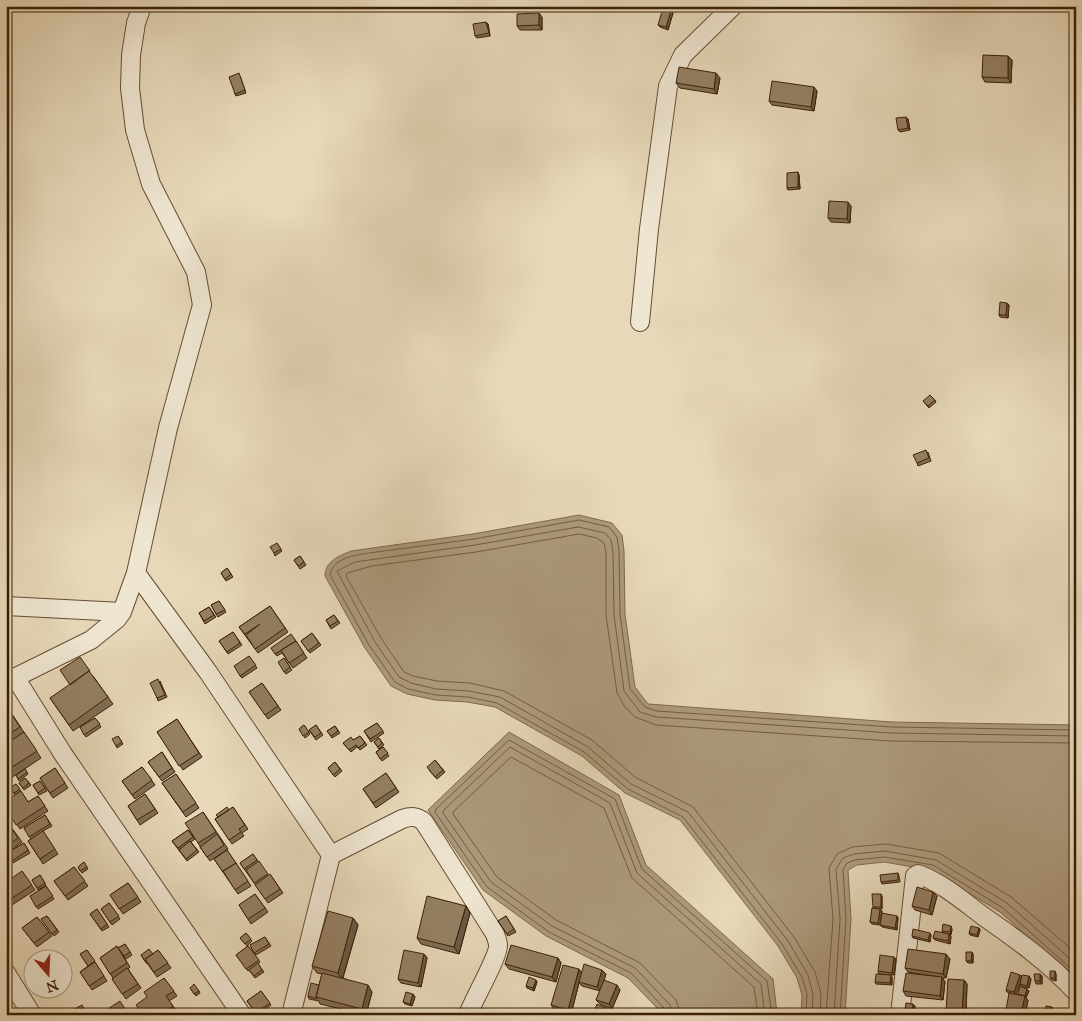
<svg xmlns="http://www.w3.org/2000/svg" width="1082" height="1021" font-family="'IM FELL Great Primer',serif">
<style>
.water{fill:#ac997c;stroke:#7f684c}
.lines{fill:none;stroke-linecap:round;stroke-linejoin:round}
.shore{stroke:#745c40;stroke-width:1}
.street-casing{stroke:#664d32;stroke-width:20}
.street{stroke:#efe6d2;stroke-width:18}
.wall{fill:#7f6d55;stroke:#3b1f05}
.shaded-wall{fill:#685945;stroke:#3b1f05}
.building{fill:#947f63;stroke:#3b1f05}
</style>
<rect width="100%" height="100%" fill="#e6d8b9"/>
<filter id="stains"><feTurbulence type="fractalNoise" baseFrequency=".004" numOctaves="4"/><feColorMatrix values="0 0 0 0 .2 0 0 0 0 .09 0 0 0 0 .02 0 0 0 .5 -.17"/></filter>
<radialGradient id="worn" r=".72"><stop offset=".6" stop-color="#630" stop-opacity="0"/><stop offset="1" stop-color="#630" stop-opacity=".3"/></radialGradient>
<path class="water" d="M579,515L612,523L622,535L624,551L625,614L635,687L648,704L892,722L1076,725V980L1000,912L931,870L884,862L857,865L848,870L851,919L845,1015H801L802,995L797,978L778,946L680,820L625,793L582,756L495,707L467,702L435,700L407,694L391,686L365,648L325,576C325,561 339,556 351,551L473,534Z
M509,732L619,795L646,865L773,979L777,1013L775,1015H664L628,978L546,936L483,890L428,810Z"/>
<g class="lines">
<path class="shore" d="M667,1015L665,1009L631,973L549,932L487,887L435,812L436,809L509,740L615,799L642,869L767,981L772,1015
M673,1015L670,1005L635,968L552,926L491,882L443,813L444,810L510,747L610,803L637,873L761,984L765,1015
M681,1015L676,1000L640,963L556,920L497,877L453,814L454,811L511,757L604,808L632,878L754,987L758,1015
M806,1015L807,994L802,977L782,944L683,817L628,789L584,752L497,703L468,697L436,695L408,689L395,682L369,645L330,575C333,558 355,555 369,553L474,539L579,520L609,527L617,537L619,551L620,614L630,689L645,707L657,711L892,727L1076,730
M812,1015L813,994L808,975L788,941L688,812L631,784L588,747L500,697L469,691L436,689L411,683L399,677L375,642L337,571L355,562L475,545L578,527L605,533L611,540L613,552L614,615L624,691L640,712L656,717L891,733L1076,736
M820,1015L821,993L815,972L794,937L693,807L635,777L592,740L504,691L470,683L437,681L413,676L404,672L381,638L346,576L347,573L372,566L476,552L579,534L597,538L604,543L606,552V615L617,693L625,707L635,717L656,725L891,741L1076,743
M826,1015L833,919L829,868L837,854L852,847L886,844L939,853L1011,897L1076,953
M834,1015L840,919L836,869L843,858L854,854L885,851L936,860L1007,903L1076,964
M840,1015L846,919L843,870L847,863L855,860L884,857L933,865L1003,908L1076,973"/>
<defs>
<path id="street" d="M640,322L649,229L668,86L683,55L733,6
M136,573L208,672L331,855L291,1015
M6,606L122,612
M15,677L63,754L242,1015
M6,682L91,640L117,619L122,612L136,573L168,428L202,305L196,272L151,184L135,130L130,88L131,55L136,23L142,6
M331,855L402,819C411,816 417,816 424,822L495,934C496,937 498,942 498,945C499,956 473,1000 468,1015
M6,973L32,1015
M900,1015L915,876L918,874C942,883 963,901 983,916C1016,939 1048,962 1076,992"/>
</defs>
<use href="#street" class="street-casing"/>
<use href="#street" class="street"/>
</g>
<path class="wall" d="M575,6V11H565L563,9Z
M665,6H683L682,10Z
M671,11L673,13L668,30L660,27L658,25Z
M542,17V30H520L517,26Z
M486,22L488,24L490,36L477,38L475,36Z
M1008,56L1012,60L1011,83L985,82L982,77Z
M240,76L246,93L236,96L235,94Z
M720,78L717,94L680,88L676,83Z
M817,91L814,111L772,105L769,101Z
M908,119L910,130L900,132L898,130Z
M798,172L799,175L800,189L788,190L787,188Z
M851,206L850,223L831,222L828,218Z
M1007,303L1009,305L1008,318L1000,317L999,315Z
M935,400L936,402L929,408L923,401Z
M928,452L931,461L918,466L917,463Z
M277,543L282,551L275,556L274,553Z
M300,556L306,565L300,569L294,560Z
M227,568L233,577L226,581L221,573Z
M219,601L226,612L218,617L211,605Z
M270,606L288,632L258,653L239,627Z
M209,607L216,617L205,624L199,613Z
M334,615L340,623L331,629L326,620Z
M233,632L242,645L228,654L219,641Z
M312,633L321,645L310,653L301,641Z
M296,641L307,658L293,668L282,653L277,656L271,648Z
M249,656L257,668L242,678L240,676Z
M284,658L292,670L286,674L284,672Z
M93,676L113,704L73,731L50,698Z
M160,681L167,697L158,701L157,698Z
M262,683L281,710L268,719L249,692Z
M6,705L41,758L8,780L12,786L6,789Z
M95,718L101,727L86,737L80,727Z
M177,719L202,757L183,770L157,732Z
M377,723L384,733L371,742L364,731Z
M304,725L310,734L305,738L299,729Z
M316,725L323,735L316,740L309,730Z
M335,726L340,733L332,738L327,731Z
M118,736L123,744L117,748L116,746Z
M360,736L367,745L360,750L357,747L351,752L343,743L353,740Z
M379,738L384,745L379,749L374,742Z
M383,747L389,756L382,761L376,752Z
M162,752L175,772L162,781L148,762Z
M435,760L445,772L437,779L429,770Z
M335,762L342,771L335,777L328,768Z
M142,767L155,785L135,799L122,781Z
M55,768L68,788L53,798L40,778Z
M25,769L28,774L19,781L16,775Z
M386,773L399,792L376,808L363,789Z
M176,774L199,808L186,817L162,783Z
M25,778L31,785L24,790L19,783Z
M40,781L47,791L39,795L33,785Z
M16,784L28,802L38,796L48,811L20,829L6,809L15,795L10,788Z
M145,794L158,813L140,825L128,806Z
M233,807L248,829L242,833L244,836L232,844L215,819Z
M203,812L228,849L210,861L200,847V846L198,843Z
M45,815L52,826L43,831L58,854L43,864L28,841L31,839L24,828Z
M6,820L22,842L9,852L24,843L30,853L13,863L7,853L6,854Z
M188,830L195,839L191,842L199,852L187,861L172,841Z
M227,850L251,886L238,894L214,859Z
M253,854L268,876L270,874L283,893L268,903L240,863Z
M84,862L88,869L82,873L78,867Z
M74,867L88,886L68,900L54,881Z
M22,871L35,890L9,907L6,903Z
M898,873L899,876L900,882L882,884L881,882Z
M40,875L46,885L38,890L32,880Z
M128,883L141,902L123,914L110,895Z
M46,886L54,899L38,909L30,896Z
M933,892L937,896L932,915L915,910L912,906Z
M255,894L268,912L251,924L239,905Z
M882,896V909H880L882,911L880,925L872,924L870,922L873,908V907Z
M109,903L120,919L112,925L101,909Z
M466,906L470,913L459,954L421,944L417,938Z
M97,909L109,927L102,931L90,914Z
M47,916L59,932L54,936L41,919Z
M506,916L516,932L508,936L498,921Z
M897,916L898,918L897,930L882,927L880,925Z
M37,917L52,936L37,947L22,928Z
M353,918L358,925L343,978L372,992L366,1015L320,1004L319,1001L309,999L308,996L319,985L322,974L317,973L312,966Z
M979,928L980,930L978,937L970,935L969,933Z
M952,929L951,935L943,933L942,931Z
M246,933L252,941L247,946L240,938Z
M949,934L951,937L950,944L935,940L933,938Z
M931,935L930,942L913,938L912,936Z
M265,937L271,946L256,955L250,945Z
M125,944L132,955L126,959L118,948Z
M117,946L130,967L128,969L141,988L126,999L112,979L113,978L100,958Z
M248,946L260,962L258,964L264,972L255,978L249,970L248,971L236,955Z
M87,950L107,981L92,990L80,972L88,966L80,954Z
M158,950L171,968L157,977L147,963H146L141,955L153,954Z
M424,954L427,958L421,987L401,983L398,979Z
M973,954V963H968L966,961Z
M558,958L561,963L556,982L509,969L505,964Z
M896,959L894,975L879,974L878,971Z
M950,959L946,978H942L945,982L943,1000L906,996L903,991L939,977L908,972L905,968Z
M581,972L606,974L603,983L620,990L612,1009L600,1004L596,1000L600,991L582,986L579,983L571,1014L555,1010L551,1005Z
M1040,974L1042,976V984H1036L1035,981Z
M1056,974V981L1052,980L1050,978Z
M892,977V985L876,984L875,982Z
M1022,977L1031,979L1029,988L1022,987L1020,984L1022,977L1016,994L1018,995L1027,989L1029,991L1026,998L1028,1000L1025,1015H1009L1006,1010L1013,994L1007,992L1006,990Z
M164,978L177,996L169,1001L176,1010L170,1015H143Z
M964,980L967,984L966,1015H948L946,1012Z
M537,982L534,991L527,988L526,986Z
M190,988L199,991L200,993L196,996Z
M261,991L271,1005L257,1015L247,1001Z
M413,994L415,997L412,1006L405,1004L403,1002Z
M915,1006L914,1013L907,1012L905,1010Z"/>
<path class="shaded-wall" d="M671,11L673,13L668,30L666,27Z
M539,13L542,17V30L539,25Z
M486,22L488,24L490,36L489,33Z
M1008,56L1012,60L1011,83L1008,78Z
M716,73L720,78L717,94L714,89Z
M814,87L817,91L814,111L811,107Z
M906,117L908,119L910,130L908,128Z
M798,172L799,175L800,189L798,187Z
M848,202L851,206L850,223L847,219Z
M1007,303L1009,305L1008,318L1006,315Z
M933,892L937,896L932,915L929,910Z
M881,894L882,896V909L881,907Z
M466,906L470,913L459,954L454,947Z
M880,909L882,911L880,925L878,923Z
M897,916L898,918L897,930L895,928Z
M353,918L358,925L342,980L338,973Z
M951,926L952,929L951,935L950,932Z
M979,928L980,930L978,937L977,935Z
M930,933L931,935L930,942L928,940Z
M949,934L951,937L950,944L948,941Z
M972,952L973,954V963L971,961Z
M424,954L427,958L421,987L418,983Z
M946,954L950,959L946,978L943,974Z
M894,957L896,959L894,975L892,973Z
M558,958L561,963L556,982L552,977Z
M579,969L582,974L579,982V983L571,1014L568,1010Z
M602,970L606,974L601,991L597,987Z
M1055,971L1056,974V981L1055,978Z
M1040,974L1042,976V984L1040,981Z
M891,975L892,977V985L890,983Z
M1020,975L1022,977L1016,995L1014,992Z
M1029,976L1031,979L1029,988L1027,986Z
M942,977L945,982L943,1000L940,996Z
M536,980L537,982L534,991L533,988Z
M964,980L967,984L966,1015H964L962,1013Z
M368,985L372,992L366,1015L362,1009Z
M617,985L620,990L612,1009L609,1004Z
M1027,989L1029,991L1026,998L1028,1000L1025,1015H1023L1021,1013L1025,996Z
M413,994L415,997L412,1006L410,1004Z
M913,1004L915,1006L914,1013L912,1011Z
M1052,1007L1053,1010L1052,1015L1050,1012Z
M611,1010L613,1012L611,1015H609Z"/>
<path class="building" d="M563,6H573V8L563,9Z
M663,8L671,11L666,27L658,25Z
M539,13V25L517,26V14Z
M486,22L489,33L475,36L473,24Z
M983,55L1008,56V78L982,77Z
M679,67L716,73L714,89L676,83Z
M239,73L245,90L235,94L229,77Z
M772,81L814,87L811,107L769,101Z
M906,117L908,128L898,130L896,118Z
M798,172V187L787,188V173Z
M829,201L848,202L847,219L828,218Z
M1000,302L1007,303L1006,315H999Z
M930,395L935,400L928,406L923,401Z
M926,450L929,458L917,463L913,455Z
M277,543L281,549L274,553L270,547Z
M300,556L304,562L298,566L294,560Z
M227,568L231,574L225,579L221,573Z
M219,601L225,610L216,614L211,605Z
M270,606L285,628L255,649L246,635L260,624L245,634L239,627Z
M209,607L214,615L204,621L199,613Z
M334,615L338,621L330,626L326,620Z
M233,632L240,643L227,652L219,641Z
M312,633L319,643L308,651L301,641Z
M291,634L296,641L275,654L271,648Z
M296,641L304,653L289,663L281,650Z
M249,656L256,665L240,676L234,666Z
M80,657L90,671H89L70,685L60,670Z
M284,658L290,667L284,672L278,662Z
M89,671L108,697L69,725L50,698Z
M158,679L165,695L157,698L150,683Z
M262,683L278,706L265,715L249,692Z
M6,706L20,727L6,736Z
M95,718L100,724L84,735L80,727Z
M177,719L199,753L179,766L157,732Z
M377,723L383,731L370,739L364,731Z
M304,725L309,732L303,736L299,729Z
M316,725L321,733L315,737L309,730Z
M335,726L338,731L331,736L327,731Z
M24,732L37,751L6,771V744Z
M118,736L122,742L116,746L112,739Z
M360,736L365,743L358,748L356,745L349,750L343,743L351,737L353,740Z
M379,738L382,743L378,747L374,742Z
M383,747L388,753L380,759L376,752Z
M162,752L172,768L159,777L148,762Z
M435,760L443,770L435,777L427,767Z
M335,762L340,769L333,775L328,768Z
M142,767L152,780L132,795L122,781Z
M55,768L65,783L50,793L40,778Z
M25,769L27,772L18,779L16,775Z
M386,773L396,788L373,803L363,789Z
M176,774L196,803L183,812L162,783Z
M7,778L10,783L6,786V779Z
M25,778L29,783L23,788L19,783Z
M40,781L45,788L38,793L33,785Z
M16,784L20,789L14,793L10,788Z
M21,791L28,802L38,796L45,806L16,825L6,809V801Z
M145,794L155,809L137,820L128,806Z
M227,807L229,810L218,817L216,815Z
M233,807L245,825L239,829L241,832L229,840L215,819Z
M203,812L216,832L198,843L185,823Z
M45,815L50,824L29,837L24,828Z
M7,822L18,838L6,847V823Z
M188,830L193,837L178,848L172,841Z
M43,831L55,849L40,859L28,841Z
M217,834L224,845L207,857L200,847Z
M190,841L197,850L186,859L179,850Z
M24,843L28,850L12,861L7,853Z
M227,850L236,863L223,871V872L214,859Z
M253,854L257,860L244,869L240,863Z
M259,861L268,874L254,883L246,870Z
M84,862L87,867L80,871L78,867Z
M236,863L248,881L235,890L223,871Z
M74,867L85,881L65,896L54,881Z
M22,871L32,885L6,902V882Z
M898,873V880L881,882L880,875Z
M270,874L280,889L265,899L255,885Z
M40,875L45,883L37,888L32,880Z
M128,883L138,897L119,909L110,895Z
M46,886L53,896L36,907L30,896Z
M917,887L933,892L929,910L912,906Z
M255,894L265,908L248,919L239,905Z
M872,894H881V907H873Z
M427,896L466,906L454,947L417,938Z
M109,903L119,916L110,922L101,909Z
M872,908L880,909L878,923L870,922Z
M97,909L107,924L101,929L90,914Z
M328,911L353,918L338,973L312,966Z
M882,913L897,916L895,928L880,925Z
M47,916L57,930L52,934L41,919Z
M506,916L514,929L507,934L498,921Z
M37,917L49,932L34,943L22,928Z
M943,924L951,926L950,932L942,931Z
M971,926L979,928L977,935L969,933Z
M913,929L930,933L928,940L912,936Z
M935,931L949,934L948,941L933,938Z
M246,933L251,939L245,944L240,938Z
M265,937L269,944L254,953L250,945Z
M125,944L130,952L124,956L118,948Z
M511,945L558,958L552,977L505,964Z
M117,946L127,963L110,974L100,958Z
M248,946L259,960L246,969L236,955Z
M149,949L153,954L145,959L146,960L145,961L141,955Z
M908,949L946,954L943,974L905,968Z
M87,950L95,961L88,966L80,954Z
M158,950L168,963L154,972L145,959Z
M404,950L424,954L418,983L398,979Z
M966,952H972L971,961H966Z
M880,955L894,957L892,973L878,971Z
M95,962L104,976L89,986L80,972Z
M258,963L262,970L254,976L249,970Z
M584,964L602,970L597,987L579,982Z
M563,965L579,969L568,1010L551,1005Z
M127,968L138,984L122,994L112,979Z
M1050,971H1055V978H1050Z
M1011,972L1020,975L1014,992L1006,990Z
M322,973L368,985L362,1009L316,997Z
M906,973L942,977L940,996L903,991Z
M876,974L891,975L890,983L875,982Z
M1034,974H1040V981H1035Z
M1022,975L1029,976L1027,986L1020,984Z
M529,977L536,980L533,988L526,986Z
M164,978L174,991L166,996L173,1006L160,1015H143L136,1005L147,997L144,992Z
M948,979L964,980L962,1013L946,1012Z
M604,980L617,985L609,1004L596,1000Z
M311,983L319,985L316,997L317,999L308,996Z
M194,984L199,991L194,994L190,988Z
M1020,986L1027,989L1025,996L1018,994Z
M261,991L270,1003L256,1013L247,1001Z
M406,992L413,994L410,1004L403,1002Z
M1009,993L1025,996L1021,1013L1006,1010Z
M120,1001L129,1015L100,1014Z
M906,1003L913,1004L912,1011L905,1010Z
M597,1004L611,1010L609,1015H593Z
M82,1005L88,1015H73L71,1011Z
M1046,1006L1052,1007L1050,1012L1045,1011Z
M338,1008L359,1014V1015H336Z
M375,1009L395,1015H373Z
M186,1011L189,1015H180Z
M404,1012L413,1015H404Z"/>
<rect width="1082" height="1021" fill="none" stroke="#e6d8b9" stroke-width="25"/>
<rect x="8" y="8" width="1067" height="1006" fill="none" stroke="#3b1f05" stroke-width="2.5"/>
<rect x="12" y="12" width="1057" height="996" fill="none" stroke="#3b1f05"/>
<g transform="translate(48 974) rotate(161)"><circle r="24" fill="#efe6d2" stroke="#a79680"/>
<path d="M0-4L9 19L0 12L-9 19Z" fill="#8f2418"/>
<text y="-8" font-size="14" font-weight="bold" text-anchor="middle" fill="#3b1f05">N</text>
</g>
<rect width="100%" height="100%" filter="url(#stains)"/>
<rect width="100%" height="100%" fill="url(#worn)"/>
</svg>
